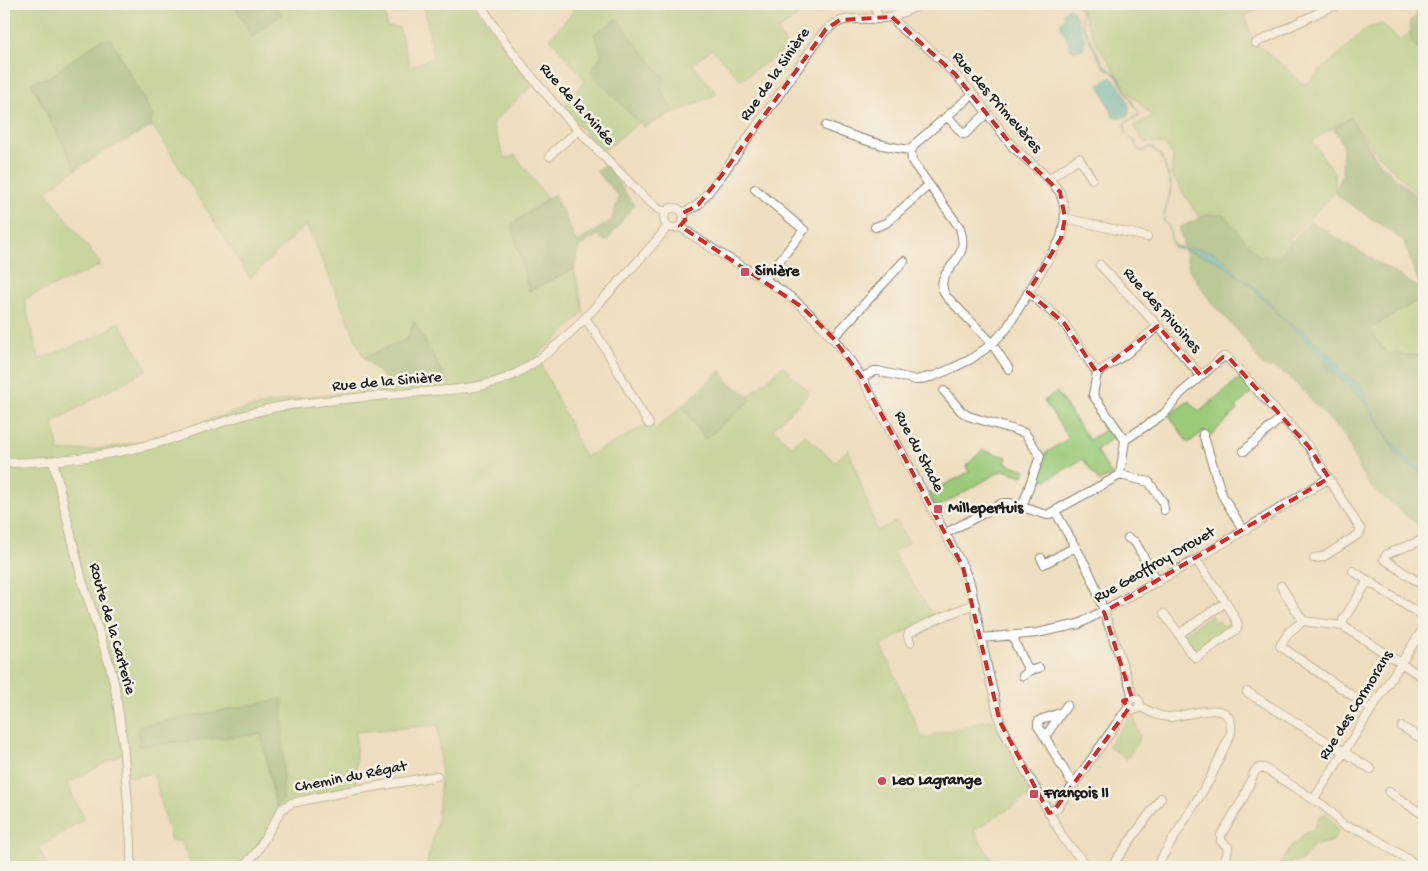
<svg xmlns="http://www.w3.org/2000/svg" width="1428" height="871" font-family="'Gochi Hand',sans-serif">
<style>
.green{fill:#9bca79;stroke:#5c734a;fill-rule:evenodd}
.forest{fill:#7cae69;stroke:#4c6542}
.water{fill:#3cadb4;stroke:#2c6468}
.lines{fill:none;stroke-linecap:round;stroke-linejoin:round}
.minor-casing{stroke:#867e6e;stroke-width:10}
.minor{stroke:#fff;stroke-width:8}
.marked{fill:none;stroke:#d62828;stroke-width:4;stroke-dasharray:10 6;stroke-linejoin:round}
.poi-dot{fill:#d1495b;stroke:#f7f3e8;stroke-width:2}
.labels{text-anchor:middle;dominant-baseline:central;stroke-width:5;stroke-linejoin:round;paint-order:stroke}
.street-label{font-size:16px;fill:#1c1c1c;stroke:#f7f3e8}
.poi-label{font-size:16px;font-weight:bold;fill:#1c1c1c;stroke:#f7f3e8;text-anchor:start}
</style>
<rect width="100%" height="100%" fill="#f7f3e8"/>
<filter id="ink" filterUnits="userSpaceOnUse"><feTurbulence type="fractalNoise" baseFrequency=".02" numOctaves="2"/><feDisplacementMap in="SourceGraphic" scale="10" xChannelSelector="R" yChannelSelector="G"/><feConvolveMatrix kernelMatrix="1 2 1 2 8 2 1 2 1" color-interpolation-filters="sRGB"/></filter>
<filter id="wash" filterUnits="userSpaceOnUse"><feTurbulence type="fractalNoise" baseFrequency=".0096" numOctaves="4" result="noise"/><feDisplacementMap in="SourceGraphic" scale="20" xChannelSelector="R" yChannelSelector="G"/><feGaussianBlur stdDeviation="1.12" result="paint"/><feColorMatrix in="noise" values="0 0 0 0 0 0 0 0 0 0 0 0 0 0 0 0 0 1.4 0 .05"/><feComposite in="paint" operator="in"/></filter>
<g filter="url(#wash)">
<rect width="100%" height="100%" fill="#efdfc0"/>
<path class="green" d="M4,4H384L387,27H399L410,67L433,58L424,4H474L532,86L492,123L505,159L515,155L547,198L512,225L529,291L574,269L584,312L560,336L537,355L585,457L651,423L655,429L682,406L705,439L751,400L749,396L783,366L810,393L773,428L791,446L805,435L835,462L849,449L877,531L897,521L909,543L892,552L933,614L882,646L922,738L992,719L1033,794L974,830L996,867H426L437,822L441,779L438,725L356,732V788L281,810L250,858L241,867H192L180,841H171L154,774L129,777L122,754L67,783L84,819L39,847L47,867H4ZM111,39L153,117L151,123L250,278L306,224L364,358L408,338L414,322L448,383L296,398L244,409L139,442L107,448L59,452L53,422L147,369L119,322L101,335L39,359L24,299L101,265L46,191L76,169L31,83L49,77Z
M569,4H811L813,5L777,31L786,44L784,50L741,80L712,49L692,64L717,94L644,127L639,123L603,151L563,110L585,80L550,38L574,11Z
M1079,4H1267L1245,16L1254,42L1286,68L1303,84H1306L1367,28L1383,24L1399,40L1423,24L1410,4H1424V202L1375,151L1350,117L1312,141L1335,174L1336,192L1289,239L1294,246L1259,271L1215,214L1198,216L1171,174L1173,157L1164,144L1144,142L1134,126L1152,116L1131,95L1096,43Z
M1424,297V360L1417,355L1387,354L1368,329Z
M1241,377L1253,391L1236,407L1238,409L1208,438L1204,431L1188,443L1169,415L1189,401L1199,412Z
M1057,392L1089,440L1110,427L1116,436L1096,450L1112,475L1099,481L1083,459L1046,480L1039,477L1041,472L1037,471L1043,455L1069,438L1044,401Z
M982,450L1007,457L1005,463L1026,470L1023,476L1003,470L936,508L929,493L969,472L966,466Z
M1211,615L1215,622L1218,620L1224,627L1232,622L1230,618L1231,617L1236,623L1235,628L1197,654L1193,653L1183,638L1184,633Z
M1131,715H1134L1140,738L1127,759L1108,746Z
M1326,813L1338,830L1333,841L1313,846L1303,860L1280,864L1292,845L1299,841L1305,832L1313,830L1319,817Z"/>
<path class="forest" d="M234,4H275L281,15L252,37Z
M1421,13L1424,19V56L1411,42L1410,21Z
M617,19L664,78L661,91L674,111L643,127L590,72L602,55L594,34Z
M111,39L153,117L151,123L153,126L107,150L76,169L31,82L49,77L100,40Z
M1350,118L1379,162L1424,204V297L1369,329L1387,354L1417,355L1424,360V530L1371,487L1361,473L1346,437L1288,376L1279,370L1263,366L1245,339L1210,301L1189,269L1179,228L1206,215H1224L1258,255L1278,257L1310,221L1421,289L1403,240L1335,194L1342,175L1343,145L1334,129Z
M605,164L634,205L606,242L598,235L579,247L574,269L529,291L512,225L554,194L578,244V241L611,221L619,197L596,171Z
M414,321L448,384L395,389L364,358L408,339Z
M721,370L726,380L749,396L751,400L705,439L682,406Z
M283,699V800L276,807L261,734L138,746L139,726Z"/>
<path class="water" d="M1077,4L1081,12L1083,25L1104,65L1117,75L1140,115L1125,123L1126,134L1134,140L1140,151L1147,149L1149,146L1161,154L1171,182C1172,195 1165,207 1164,221L1168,224L1173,245L1186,249H1199L1216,253L1230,265L1238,276L1253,286L1272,305L1277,313L1287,322L1304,331L1313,341L1322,347L1338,363L1341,372C1347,377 1353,379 1359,385C1364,391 1366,399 1370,406C1387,435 1395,453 1424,471V474L1404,462L1395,452L1387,436L1361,397L1331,371L1300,334L1277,314L1272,306L1258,295L1252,287L1216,260L1173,247L1168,224L1163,221L1171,186L1161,155L1149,147L1145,151L1140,152L1133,141L1126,134L1124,123L1139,114L1116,76L1103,66L1099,59L1082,25L1081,12Z
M1069,7L1075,13L1085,40L1082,50H1071L1060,24L1065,17L1063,13Z
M1111,77C1119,83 1132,104 1129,114C1125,118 1119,120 1113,116L1099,84Z"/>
</g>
<g filter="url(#ink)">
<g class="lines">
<defs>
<path id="minor" d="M480,4C525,78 582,135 643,196L658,209L666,212
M875,4L878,19
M1256,43L1326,9L1342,4
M973,94L917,142L911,150L912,161L960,228C962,235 964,244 961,251C954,269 934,276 946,296L990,341L1009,369
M947,116L963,134H965L987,113
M826,126C853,137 882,147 911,150
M550,156L554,151L578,131
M1049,179L1079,158L1092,179
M755,189L804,230L764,280
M664 218a10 10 0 1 1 20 0a10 10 0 1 1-20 0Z
M683,213L698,205L721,176L820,37C842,10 859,23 889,17C900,15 912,8 922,4
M1065,218L1147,237
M680,226C713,253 754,270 789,296C818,318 842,347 862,378L963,567L970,583L988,671L1000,722L1009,741L1065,841L1088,867
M875,227L886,223L929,185
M1100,265L1158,326L1201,376
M1028,292L1064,323L1097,373L1093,395L1125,440
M585,318C611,352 626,390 649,424
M833,338L904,261
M1097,373L1126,354L1158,326
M862,378L874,371H878L916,380L934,376L953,368L971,359L992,344L1007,328L1061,238L1065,218L1064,205L1060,192L1049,179L1013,147L973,94L955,74L927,47L903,30L892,17
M944,391L961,411L968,416L1025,433L1040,456L1022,507
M1203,434L1222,495L1244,531
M1244,451L1282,417
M53,461L82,580L110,666L115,687L123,742L131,843V867
M4,463C53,462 102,457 149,445C195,434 236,414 283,406C326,400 369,397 411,393C449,389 483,391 517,373C557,351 586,317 616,285C634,266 652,247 668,226
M1120,475L1149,482L1163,502L1164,510
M1055,511L1086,566L1094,583L1131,689L1132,698
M946,533L1003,503H1010L1047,515L1120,475L1125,440L1165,413L1180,394L1223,357H1227L1309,447L1361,530L1359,534L1323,557L1314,558
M1128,538L1135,542L1158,582
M1420,541L1387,554L1384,559L1424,586
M1041,558L1044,564L1075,547
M1196,560L1226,602L1238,624L1237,629L1196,658L1189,651L1179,634L1226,602
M1353,571L1424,617
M1281,586L1303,621
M1164,614L1179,634
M1343,626V620L1368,581
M1013,635L1016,645L1029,671
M981,638L1037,633L1079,624L1196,560L1329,478
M910,642L908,636L909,633C930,621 952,613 975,604
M1023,676L1029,671L1039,668
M1247,692L1371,769
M1128 704a6 6 0 1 1 12 0a6 6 0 1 1-12 0Z
M1067,705L1045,737L1070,780L1074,783
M1139,706C1149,711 1158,717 1169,717C1189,717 1235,694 1231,733L1210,779L1156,867
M1372,709L1280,646L1289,632L1303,621L1343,626L1424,678
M1402,727L1424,740
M1045,737L1038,726V722L1040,720L1060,713
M1389,792L1424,815
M1314,799L1424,627
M1049,813L1057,808L1122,716L1129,708
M243,867L256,853L282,809L292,803L349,791L437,776
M1111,867L1161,798
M1219,867L1227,855L1228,847L1221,841V835L1243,799L1255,771L1259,768H1264L1324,806L1332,813L1339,822L1345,826L1363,831L1420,867"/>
</defs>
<use href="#minor" class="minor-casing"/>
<use href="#minor" class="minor"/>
</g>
</g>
<path d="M0 0H1428V871H0ZM892,17L955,74L1013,147L1060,192L1065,218L1061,238L1028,292L1064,323L1097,373L1158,326L1201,376L1223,357L1229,358L1309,447L1329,478L1104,612L1132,698L1123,701L1129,708L1053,812L1049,813L1000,722L963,567L862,378L833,338L802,307L680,226L685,220L683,213L698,205L721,176L826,29L840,20Z" fill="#efdfc0" fill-opacity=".55" fill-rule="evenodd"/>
<path class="marked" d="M892,17L955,74L1013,147L1060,192L1065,218L1061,238L1028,292L1064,323L1097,373L1158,326L1201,376L1223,357L1229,358L1309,447L1329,478L1104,612L1132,698L1123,701L1129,708L1053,812L1049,813L1000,722L963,567L862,378L833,338L802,307L680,226L685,220L683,213L698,205L721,176L826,29L840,20Z"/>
<g class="poi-dot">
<rect x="740" y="267" width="10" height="10" rx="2.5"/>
<rect x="933" y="504" width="10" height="10" rx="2.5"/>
<circle cx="882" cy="781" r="5"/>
<rect x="1029" y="789" width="10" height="10" rx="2.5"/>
</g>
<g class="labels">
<g class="street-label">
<text transform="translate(776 75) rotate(-55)">Rue de la Sinière</text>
<text transform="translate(996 103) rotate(49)">Rue des Primevères</text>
<text transform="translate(576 105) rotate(48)">Rue de la Minée</text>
<text transform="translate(1161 311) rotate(48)">Rue des Pivoines</text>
<text transform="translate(387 383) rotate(-5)">Rue de la Sinière</text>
<text transform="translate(918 452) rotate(62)">Rue du Stade</text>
<text transform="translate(1155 566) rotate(-30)">Rue Geoffroy Drouet</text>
<text transform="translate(111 629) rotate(74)">Route de la Carterie</text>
<text transform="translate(1357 706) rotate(-58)">Rue des Cormorans</text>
<text transform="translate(351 778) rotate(-11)">Chemin du Régat</text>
</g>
<g class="poi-label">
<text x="755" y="272">Sinière</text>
<text x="948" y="509">Millepertuis</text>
<text x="892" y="781">Leo Lagrange</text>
<text x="1044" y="794">François II</text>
</g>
</g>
<rect width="1428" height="871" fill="none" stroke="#f7f3e8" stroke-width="20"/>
</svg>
